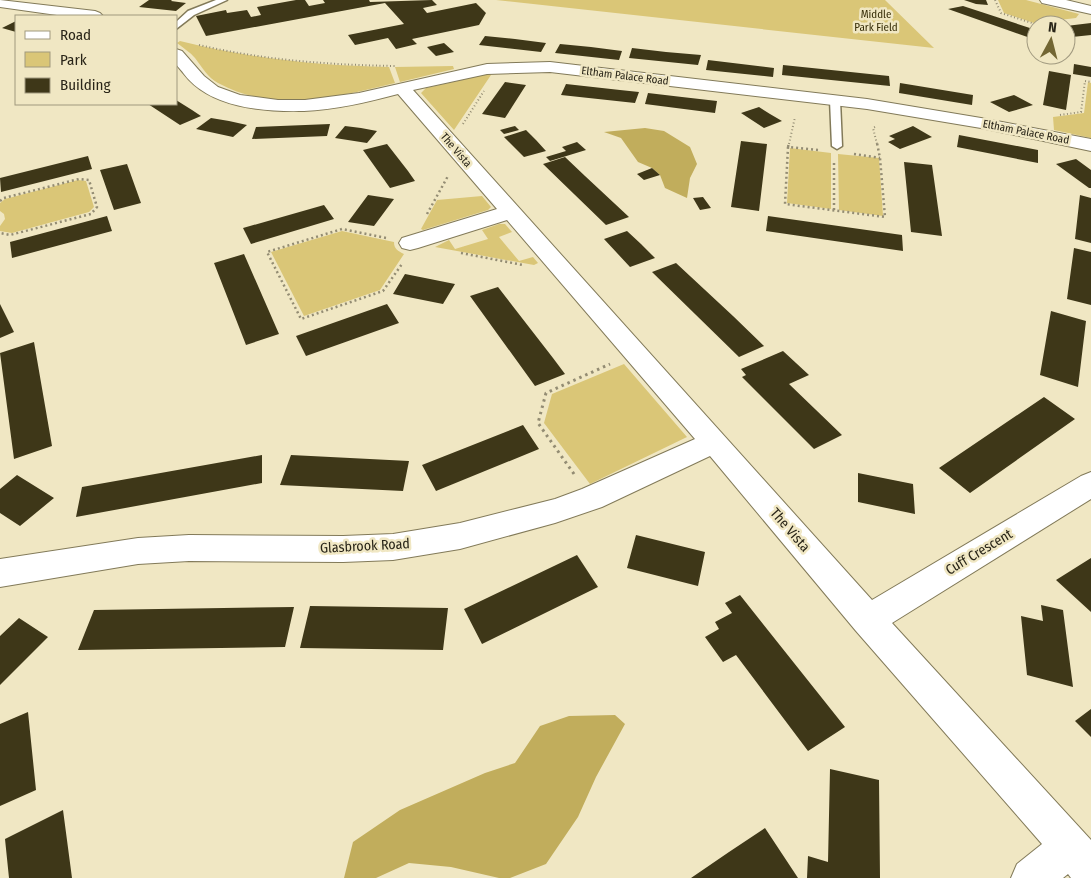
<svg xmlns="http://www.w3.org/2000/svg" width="1091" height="878" font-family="'Fira Sans Condensed',sans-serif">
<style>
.green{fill:#dac677}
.forest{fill:#c1ad5c}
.building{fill:#3e3718}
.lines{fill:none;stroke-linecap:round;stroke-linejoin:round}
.lane-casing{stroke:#827a59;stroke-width:3}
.street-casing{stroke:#827a59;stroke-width:2}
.path-far2{stroke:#938c73;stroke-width:2;stroke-dasharray:1 2.5;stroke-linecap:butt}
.path-far1{stroke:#938c73;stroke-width:2.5;stroke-dasharray:2 3;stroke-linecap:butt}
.path{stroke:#938c73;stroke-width:3;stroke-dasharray:2.5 4;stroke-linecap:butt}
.lane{fill:#fff;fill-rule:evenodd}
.street{fill:#fff;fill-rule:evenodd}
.labels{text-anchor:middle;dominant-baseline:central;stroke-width:5;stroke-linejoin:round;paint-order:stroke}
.far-park-label{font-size:11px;fill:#352c07;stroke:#f0e7c3}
.far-street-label{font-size:11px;fill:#292518;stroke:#f0e7c3}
.street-label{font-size:14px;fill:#292518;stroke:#f0e7c3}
</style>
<rect width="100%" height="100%" fill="#f0e7c3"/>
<path class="green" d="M496,0H885L934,48Z
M998,0H1026L1079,14L1076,18L1034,23L1004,13Z
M180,41C249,58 318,66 389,67L395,83C339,97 272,113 218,83C208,78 202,67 195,58C190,52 183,48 177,43Z
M453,66L454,69L400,82L395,67Z
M488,74L491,75L454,130L421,93L426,88Z
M1088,82L1091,83V138L1054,130L1053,117L1084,113Z
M790,148L831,153V209L787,203Z
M838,154L879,158L883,216L839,210Z
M78,180L86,181L94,207L89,212L12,233L0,231V226L5,219L4,214L0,211V203L5,199Z
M482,196L491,207L488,210L423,230L421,229L437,200Z
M499,224H505L512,232L499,237L519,261L533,257L538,263L534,265L435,247L449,240L455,249L488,239L482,230Z
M342,231L394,242C394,249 398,251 404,254L380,290L304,316L271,252Z
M624,364L687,437L590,484L544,423L552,394Z"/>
<path class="forest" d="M645,128L664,131L690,147L697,164L690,178L687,198L665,188L660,175L652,168L638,162L621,138L604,132Z
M615,715L625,724L596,777L578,817L546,864L510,878H499L451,867L409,863L376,878H344L353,842L400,810L485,773L515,763L540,726L569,716Z"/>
<path class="building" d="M149,0H172L171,1L186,3L176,11L139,7Z
M296,0H305L309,6L325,3L323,0H369L370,2L432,0L437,5L423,8L427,13L476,3L486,13L479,25L412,39L417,44L396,49L388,38L355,45L348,35L404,24L385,3L206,36L196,16L226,10L227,13L247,10L251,17L261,15L257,7Z
M964,0H986L988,5L976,4Z
M963,6L1036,30V40L948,9Z
M16,21V32L2,28Z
M1091,23V35L1072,37L1066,32V26Z
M485,36L515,39L546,43L541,52L479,45Z
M444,43L454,52L436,56L427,47Z
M560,44L591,47L622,51L619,60L555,53Z
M632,48L666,52L701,55L698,65L629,58Z
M708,60L774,68L773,77L706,70Z
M1074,64L1091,67V77L1073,74Z
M783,65L889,76L890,86L782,75Z
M1049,71L1071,75L1066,110L1043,105Z
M505,82L526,85L505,118L482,114Z
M900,83L973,95L972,105L899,93Z
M566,84L620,90L639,92L635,103L561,95Z
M648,93L682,97L717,101L715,113L645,104Z
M1014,95L1033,105L1009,112L990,102Z
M176,100L192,110L201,116L180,125L148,104H176Z
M759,107L770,114L782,121L764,128L741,113Z
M211,118L229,121L247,125L233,137L196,129Z
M330,124L327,136L252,139L256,127Z
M345,126L361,128L377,131L367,143L335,138Z
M515,126L519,130L504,134L500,130Z
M913,126L932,137L900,149L888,142L895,139L889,136Z
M526,130L536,140L546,151L524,157L504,137Z
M959,135L1038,150V163L957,147Z
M741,141L767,144L759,211L731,207Z
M577,142L586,150L550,161L546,157L566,151L562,147Z
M387,144L408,171L415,181L390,188L363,150Z
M88,156L92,169L1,192L0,178Z
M565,157L585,176L629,217L606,225L543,164Z
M1076,159L1091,170V188H1089L1056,164Z
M904,162L932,165L942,236L911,232Z
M127,164L141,203L114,210L100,170Z
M652,168L660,175L644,180L637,174Z
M368,195L394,199L374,226L348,222Z
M1080,195L1091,198V243L1075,239Z
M703,197L711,208L700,210L693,198Z
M324,205L334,219L251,244L243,228Z
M107,216L112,231L12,258L10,242Z
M768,216L902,235L903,251L766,231Z
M627,231L641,244L655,258L630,267L604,239Z
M1074,248L1091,252V305L1067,299Z
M244,254L279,334L246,345L214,263Z
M676,263L733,316L764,346L739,357L652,272Z
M405,274L455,284L443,304L393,294Z
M498,287L553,358L565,374L535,386L470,296Z
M0,304L14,332L0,338Z
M387,304L399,323L306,356L296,336Z
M1051,311L1086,321L1078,387L1040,375Z
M34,342L52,446L14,459L0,353Z
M783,351L809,375L789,384L842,435L814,449L742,377L746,375L741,369Z
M1044,397L1075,419L970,493L939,468Z
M523,425L539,449L436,491L422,465Z
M262,455V483L76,517L82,487Z
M291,455L409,461L403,491L280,485Z
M858,473L913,484L915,514L858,502Z
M17,475L54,498L20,526L0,513V489Z
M636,535L705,552L698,586L627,568Z
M577,555L598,587L482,644L464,609Z
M1091,558V612L1056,580Z
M740,595L845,727L808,751L736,655L723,662L705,637L719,629L715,622L732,613L725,603Z
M1041,605L1063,610L1073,687L1027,675L1021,616L1043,621Z
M310,606L448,608L443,650L300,648Z
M294,607L285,647L78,650L94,610Z
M19,618L48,637L0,685V636Z
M1091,709V737L1075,721Z
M28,712L36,790L0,806V724Z
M830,769L879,780L880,878H807L808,856L828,862Z
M63,810L72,878H9L5,839Z
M765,828L798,878H691L729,852Z"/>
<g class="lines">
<defs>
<path id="lane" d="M216,0H227L194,15L176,29V22L188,11Z
M835,97L840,100L842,146L837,149L832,146L830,100Z"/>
<path id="street" d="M0,0L95,11L100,13L103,16H64L0,7Z
M1040,0H1066L1091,6V14L1042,3Z
M176,49L182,51L204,76L218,87L240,95L278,100H305L359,93L487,64L550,62L867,99L981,118L1091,139V151L981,128L867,109L550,72L487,74L413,90L872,600L1081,476L1091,472V499L892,623L1091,840V878H1071L1068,874L1063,878H1011L1017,864L1042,844L856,631L710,456L602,507L555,523L460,549L393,560L343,562L189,561L138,564L0,587V559L138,538L189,535L343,536L393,534L460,523L555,499L582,489L695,439L507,220L418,248L410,250L402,248L399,243L402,238L497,209L398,94C367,102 335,110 304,111C263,112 210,108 184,74C182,71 178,67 176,64C175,61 176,54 176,49Z"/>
</defs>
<use href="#lane" class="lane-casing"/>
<use href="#street" class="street-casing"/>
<path class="path-far2" d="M995,0L1001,13L1035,24L1049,22
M199,45C264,60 329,65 396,66
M1060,115L1081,112L1085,81L1091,82
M463,124L484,91
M875,127L873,128L877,144
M789,144L795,117"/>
<path class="path-far1" d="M788,147L789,143
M818,150L788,147L785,204L885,217L880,158L877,143
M854,154L880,158
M834,163V211
M0,201L4,198L79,179L89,180L97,207L91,214L10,235L0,233
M427,214L448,176
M386,238L342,229L267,252L301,319L383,291L402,264
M461,253L523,265"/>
<path class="path" d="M574,474L538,423L546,393L610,364"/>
<use href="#lane" class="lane"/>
<use href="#street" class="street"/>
</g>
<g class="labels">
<g class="far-park-label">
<text x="876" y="14">Middle<tspan x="876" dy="13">Park Field</tspan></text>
</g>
<g class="far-street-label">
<text transform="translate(625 76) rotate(7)">Eltham Palace Road</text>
<text transform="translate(1026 132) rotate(11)">Eltham Palace Road</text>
<text transform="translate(456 150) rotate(49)">The Vista</text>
</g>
<g class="street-label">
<text transform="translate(790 530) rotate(49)">The Vista</text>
<text transform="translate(365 546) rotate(-3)">Glasbrook Road</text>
<text transform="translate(979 552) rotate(-31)">Cuff Crescent</text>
</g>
</g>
<rect x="15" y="15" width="162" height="90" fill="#f0e7c3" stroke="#a0997f"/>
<rect x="25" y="31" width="25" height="8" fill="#ffffff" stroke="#a0997f"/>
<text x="60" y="40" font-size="15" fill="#292518">Road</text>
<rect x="25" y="52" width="25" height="15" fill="#dac677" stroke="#a0997f"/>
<text x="60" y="65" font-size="15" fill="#292518">Park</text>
<rect x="25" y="78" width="25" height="15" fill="#3e3718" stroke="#a0997f"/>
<text x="60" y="90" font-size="15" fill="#292518">Building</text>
<g transform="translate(1051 40) rotate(7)"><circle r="24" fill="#f0e7c3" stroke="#a0997f"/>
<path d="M0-4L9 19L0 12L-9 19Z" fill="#726633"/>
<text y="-8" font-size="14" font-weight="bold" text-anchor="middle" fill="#292518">N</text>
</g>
</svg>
